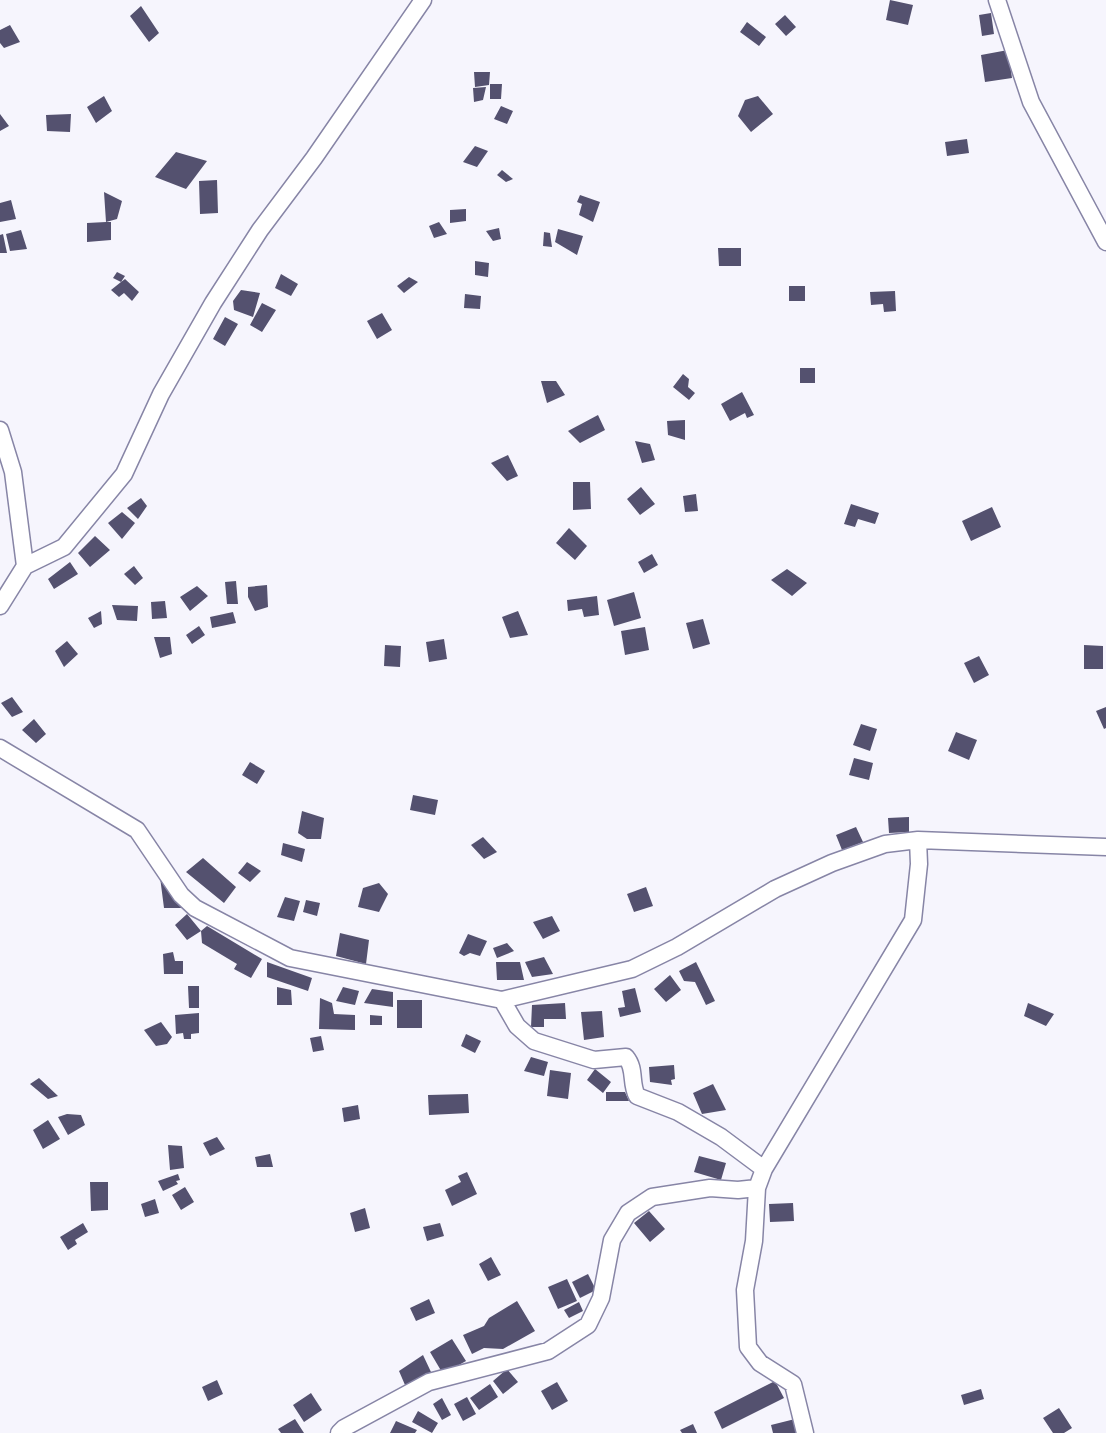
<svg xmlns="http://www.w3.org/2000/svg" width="1106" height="1433" font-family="Rubik,sans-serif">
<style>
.building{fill:#54516f}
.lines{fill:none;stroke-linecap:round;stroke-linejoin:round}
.minor-casing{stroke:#8785a6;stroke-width:19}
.minor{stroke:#fff;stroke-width:16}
</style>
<rect width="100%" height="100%" fill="#f6f5fd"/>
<path class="building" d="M890,0L913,5L908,25L886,20Z
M141,6L159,33L149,42L130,16Z
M991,13L994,34L982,36L979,15Z
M785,15L796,27L786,36L775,24Z
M747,22L766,37L759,46L740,32Z
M10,25L20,42L4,48L0,43V30Z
M1008,50L1012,78L985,82L981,55Z
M474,72H490L489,85L475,87Z
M490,84H502L501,99H490Z
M486,87L483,100L474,102L473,88Z
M104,96L112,111L96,123L87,107Z
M758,96L773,114L751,132L738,116L745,100Z
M501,106L513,111L507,124L494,119Z
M0,114L9,126L0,131Z
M71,114L70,132L47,131L46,115Z
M967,139L969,153L947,156L945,142Z
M475,146L488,151L477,167L463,162Z
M176,152L207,161L186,189L155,177Z
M502,170L513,179L506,182L497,175Z
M217,180L218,213L200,214L199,181Z
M104,192L122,201L117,219L106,222H111V240L87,242V223L106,222Z
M580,195L600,202L593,222L579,215L582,204L577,202Z
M11,200L16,219L0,222V203Z
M466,209V221L450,223V210Z
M439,222L447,234L434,238L429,226Z
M499,228L501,239L493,241L486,231Z
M558,229L583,236L577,255L555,242Z
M21,230L27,249L10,251L6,234Z
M544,232L550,233L552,247L543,246Z
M3,234L7,253H0V235Z
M718,248H741V266H719Z
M475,261L489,263L488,277L475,275Z
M117,272L125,276L121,282L125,279L139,292L132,301L124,293L119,297L111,290L121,282L113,278Z
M281,274L298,284L291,296L275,288Z
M409,277L418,282L404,293L397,286Z
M789,286H805V301H789Z
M241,290L260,293L253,317L234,310L233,301Z
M895,291L896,311L884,312L883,304L871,305L870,292Z
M465,294L481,296L480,309L464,308Z
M262,303L276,310L262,332L250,325Z
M382,313L392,330L377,339L367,321Z
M225,317L238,324L225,346L213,339Z
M800,368H815V383H800Z
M683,374L689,379L688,387L695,393L689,400L673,387Z
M541,381H556L565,395L547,403Z
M742,392L754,415L747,418L745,413L730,421L721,404Z
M598,415L605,430L580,443L568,431Z
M685,420V440L668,435L667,421Z
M635,441L650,444L655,460L642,463Z
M508,455L518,476L507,481L491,463Z
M573,482H590L591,509L573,510Z
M641,487L655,504L640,515L627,499Z
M696,494L698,511L685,512L683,496Z
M141,498L147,506L138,519L127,508Z
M851,504L879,513L875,524L858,519L855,527L844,524Z
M992,507L1001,527L971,541L962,521Z
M122,512L135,523L122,539L108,523Z
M569,528L587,546L575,560L556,543Z
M95,536L110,550L90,567L78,553Z
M652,554L658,565L644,573L638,562Z
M70,562L78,574L54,589L48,579Z
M134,566L143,578L135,585L124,574Z
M787,569L807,583L792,596L771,580Z
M236,581L238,604H227L225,582Z
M267,585L268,607L255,611L248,597V587Z
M197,586L208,596L190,611L180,597Z
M634,592L641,618L614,626L607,600Z
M597,596L599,615L584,617L582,609L568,611L567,600Z
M165,601L167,618L152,619L151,602Z
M112,605L138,606L137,621L117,620Z
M101,611L102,624L94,628L88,618Z
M518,611L528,635L510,638L502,617Z
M233,612L236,623L212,628L210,617Z
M703,619L710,644L693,649L686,623Z
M199,626L205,635L192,644L186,635Z
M645,627L649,650L625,655L621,631Z
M154,637H170L172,654L160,658Z
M444,639L447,659L429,662L426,642Z
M67,641L78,654L64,667L55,651Z
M385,645L401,646L400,667L384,666Z
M1084,645L1103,646V669H1084Z
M979,656L989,675L974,683L964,663Z
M12,697L23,712L12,717L1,703Z
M1106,707V728L1104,729L1096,711Z
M34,719L46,734L36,743L22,730Z
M861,724L877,729L870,751L853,745Z
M956,732L977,740L969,760L948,751Z
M854,758L873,763L869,780L849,775Z
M250,762L265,771L257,784L242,775Z
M413,795L438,800L435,815L410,810Z
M302,811L324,818L321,839H307L298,833Z
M909,817V832L889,833L888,818Z
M856,827L863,842L842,850L836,835Z
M483,837L497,852L484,859L471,845Z
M283,843L305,849L302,862L281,855Z
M203,858L236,887L224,903L186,872Z
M247,862L261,871L250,882L238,873Z
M160,877L182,898L183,908H164Z
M379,883L388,894L379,912L358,907L363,888Z
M646,887L653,906L634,912L627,894Z
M285,897L300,901L294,921L277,917Z
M306,900L320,903L317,916L303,912Z
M187,914L201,931L207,926L262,959L251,978L234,969L237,964L202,943L201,931L187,940L175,925Z
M552,916L560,931L543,939L533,922Z
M340,933L369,940L366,964L336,956Z
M468,934L487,941L480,956L470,953L464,956L459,953Z
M507,943L514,951L497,958L493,948Z
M173,952L175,961H183V974H164L163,954Z
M544,957L553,974L532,977L525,962Z
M267,962L312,978L308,991L267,977Z
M496,962H520L524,980H497Z
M696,962L715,1001L706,1005L695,982L684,981L679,971Z
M670,975L681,990L666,1002L654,989Z
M188,986H199V1008H189Z
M277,987L291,990L292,1005H277Z
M343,987L359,991L355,1005L336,1001Z
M635,988L641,1012L620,1017L618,1008L625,1007L622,991Z
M372,989L393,992V1007L364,1003Z
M320,998L332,1003L334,1014L355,1015V1030L319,1029Z
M397,1000H422V1028H397Z
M565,1003L566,1019H544V1027H531L532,1005Z
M1028,1003L1054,1014L1046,1026L1024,1016Z
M602,1011L604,1037L584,1040L581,1012Z
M199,1013V1033L191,1034V1039H184L183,1033L176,1034L175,1015Z
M370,1015L382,1016V1025H370Z
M161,1022L172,1037L167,1044L156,1046L144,1030Z
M466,1034L481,1041L475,1053L461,1046Z
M321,1036L324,1050L313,1052L310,1038Z
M531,1057L548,1062L544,1076L524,1071Z
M674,1065L675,1079L671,1080L672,1085L650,1082L649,1067Z
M595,1069L611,1082L603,1093L587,1080Z
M550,1070L571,1073L568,1099L547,1096Z
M39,1078L58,1096L48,1099L30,1084Z
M713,1084L726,1110L702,1114L693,1093Z
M606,1092H625L629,1101H606Z
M468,1094L469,1113L429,1115L428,1095Z
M358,1105L360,1119L344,1122L342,1108Z
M67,1114L81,1115L85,1125L68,1135L58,1117Z
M48,1120L60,1139L43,1149L33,1130Z
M217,1137L225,1149L210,1156L203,1143Z
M168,1145L182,1146L184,1168L170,1170Z
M270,1154L273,1167H257L255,1157Z
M699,1156L726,1163L721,1180L694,1172Z
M467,1172L477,1194L452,1206L445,1190L461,1182L458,1176Z
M178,1174L180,1180L176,1181L178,1184L163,1191L158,1181Z
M90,1182H108V1210L91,1211Z
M185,1187L194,1202L181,1210L172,1195Z
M155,1199L159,1213L145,1217L141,1204Z
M793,1203L794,1221L770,1222L769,1204Z
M365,1208L370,1228L355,1232L350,1213Z
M649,1211L665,1229L650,1242L634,1223Z
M83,1223L88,1232L75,1240L77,1244L68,1250L60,1237Z
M440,1223L444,1236L427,1241L423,1227Z
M491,1257L501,1275L488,1281L479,1264Z
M588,1274L596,1290L580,1298L572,1282Z
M567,1279L577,1301L558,1309L548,1287Z
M429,1299L435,1313L416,1321L410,1308Z
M517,1301L535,1331L503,1349L484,1348L472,1354L463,1335L484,1326L489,1318Z
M579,1302L583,1311L569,1318L564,1310Z
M452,1339L466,1361L443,1374L430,1352Z
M423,1355L431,1372L405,1385L399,1371Z
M507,1369L518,1382L503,1394L493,1381Z
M217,1380L223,1394L208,1401L202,1387Z
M775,1381L784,1398L722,1429L714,1412Z
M557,1382L568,1401L552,1410L541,1391Z
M490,1384L498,1397L479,1410L470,1398Z
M981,1389L984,1399L964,1405L961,1395Z
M311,1393L322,1410L304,1422L293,1405Z
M467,1397L476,1414L463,1421L454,1404Z
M442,1398L451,1415L442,1420L433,1404Z
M1059,1408L1072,1428L1064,1433H1053L1043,1418Z
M418,1411L438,1423L432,1433L412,1422Z
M295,1419L304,1433H281L278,1429Z
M795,1419L799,1433H773L771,1425Z
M396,1421L417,1430L415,1433H390Z
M693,1424L697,1433H682L680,1430Z"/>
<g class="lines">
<defs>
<path id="minor" d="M997,0L1031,102L1106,242
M0,430L13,472L25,566L0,606
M25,566L64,547L124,474L161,394L213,303L260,230L314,158L423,0
M0,748L137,830L181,895L195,908L290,958L502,1000L632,969L677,947L775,889L832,863L885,844L918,840L1106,847
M502,1000L517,1026L534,1041L594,1060L626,1057C636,1069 630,1083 637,1096L678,1112L721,1137L764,1169
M339,1433L344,1428L429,1382L548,1351L588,1325L601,1298L612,1240L628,1213L652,1197L710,1188L738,1190L757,1188
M805,1433L793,1384L760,1363L748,1347L745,1290L754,1241L757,1188L764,1169L913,920L919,864L918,840"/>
</defs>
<use href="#minor" class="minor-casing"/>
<use href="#minor" class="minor"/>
</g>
</svg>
